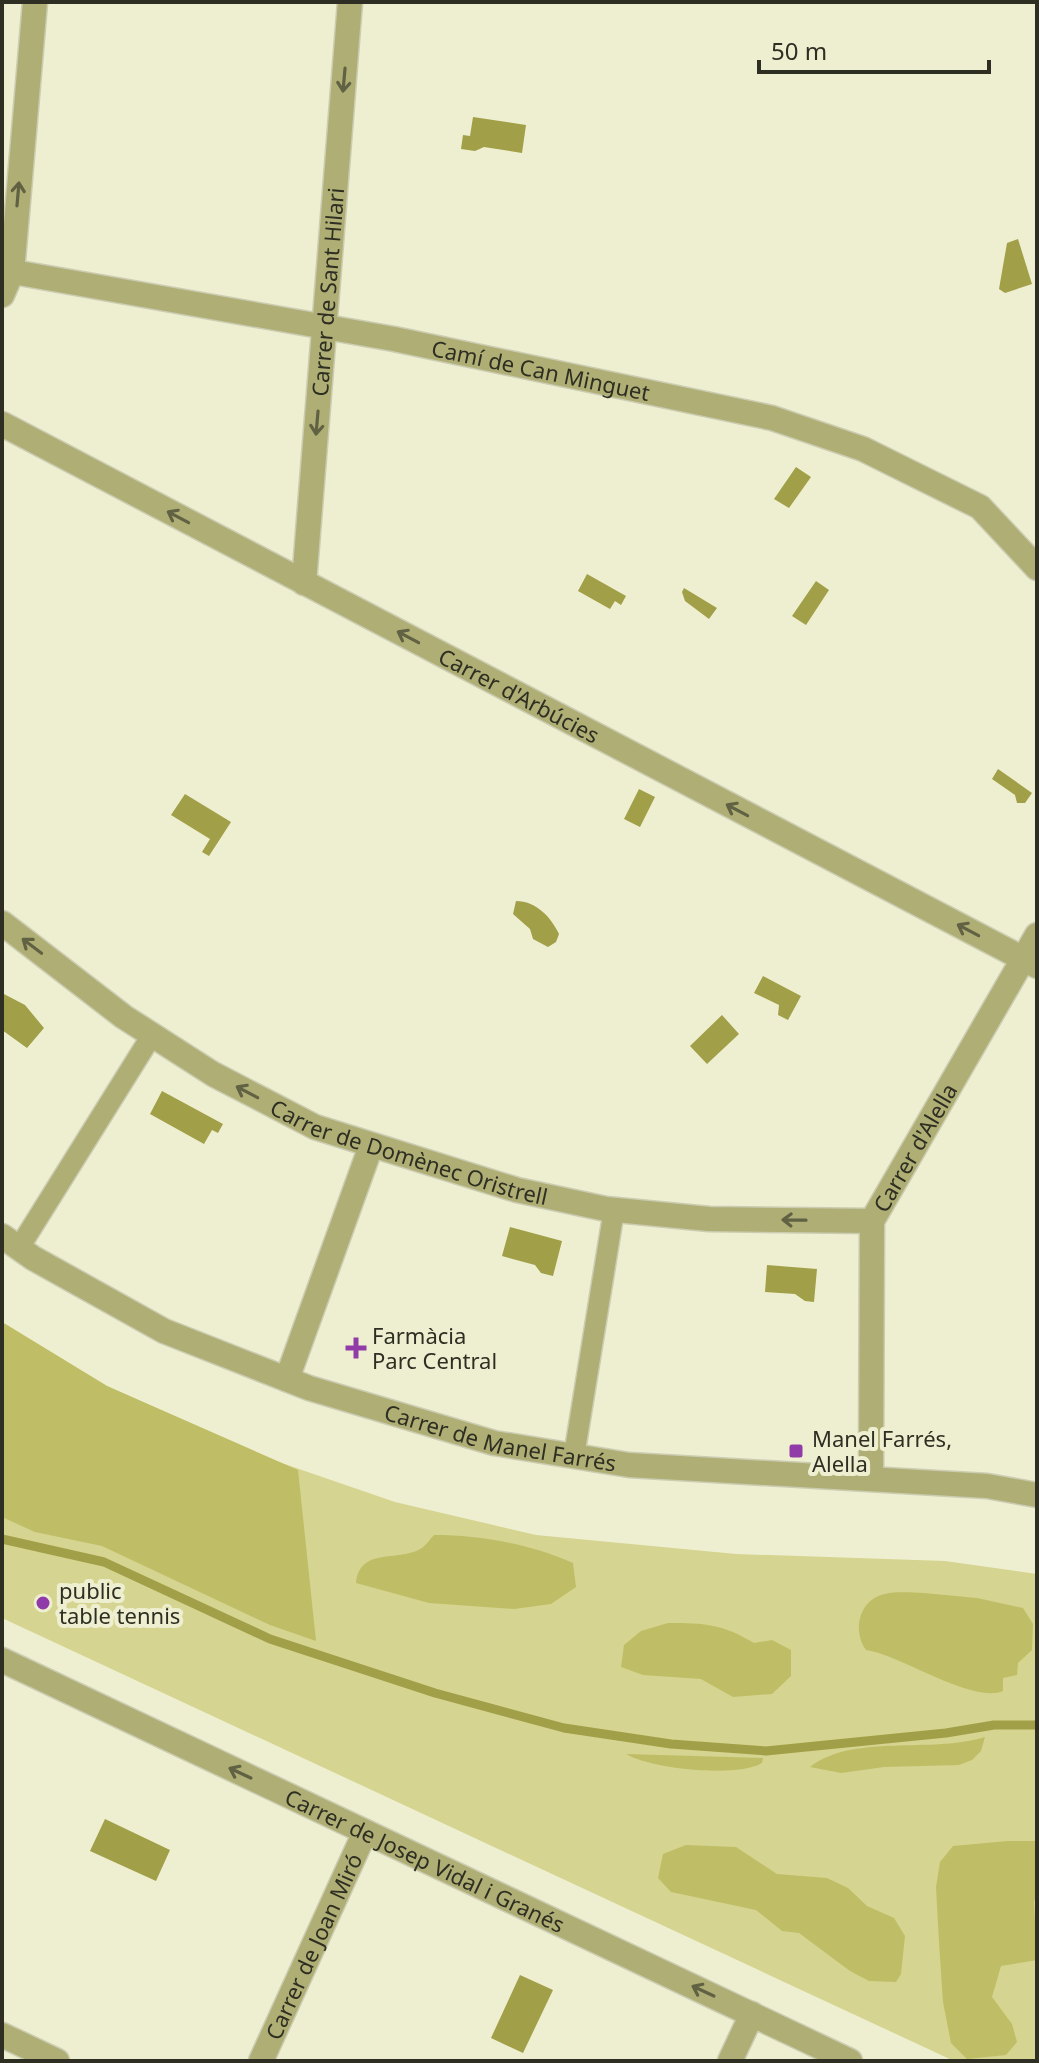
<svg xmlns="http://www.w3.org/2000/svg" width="1039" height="2063" font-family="'Noto Sans',sans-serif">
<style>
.green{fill:#d5d490}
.forest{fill:#bfbe66}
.water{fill:#a19f47}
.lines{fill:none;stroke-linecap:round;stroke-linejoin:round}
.stream{stroke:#a19f47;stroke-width:9}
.pedestrian-casing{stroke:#cbccb1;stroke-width:23}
.minor-casing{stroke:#cbccb1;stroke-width:27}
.pedestrian{stroke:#aeae75;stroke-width:20}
.minor{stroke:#aeae75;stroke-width:24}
.oneway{stroke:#616143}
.poi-dot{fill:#903ba8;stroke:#eeefd0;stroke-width:3}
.labels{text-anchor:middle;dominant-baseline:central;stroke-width:8;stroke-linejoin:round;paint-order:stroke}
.street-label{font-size:22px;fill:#2e2e22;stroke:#eeefd0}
.poi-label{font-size:22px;fill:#2e2e22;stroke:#eeefd0;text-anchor:start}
</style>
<rect width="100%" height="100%" fill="#eeefd0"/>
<path class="green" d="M2,1322L107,1386L267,1458L395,1502L536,1535L736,1554L945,1561L1037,1574V2061H954L2,1618Z"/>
<path class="forest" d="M2,1322L107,1386L298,1470L316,1641L270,1625L102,1546L35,1532L2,1517Z
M434,1535C480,1535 531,1544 573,1563L576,1587L551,1604L514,1609L429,1603L356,1583C360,1547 397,1562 420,1549C425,1547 430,1539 434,1535Z
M924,1593L977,1598L1023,1608L1033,1624L1032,1650L1018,1663L1017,1675L1003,1678V1691C972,1704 901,1655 866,1650C852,1631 859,1599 885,1594C898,1591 912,1593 924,1593Z
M668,1623C705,1623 722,1624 754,1643L772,1640L791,1650V1676L772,1694L733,1697L701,1679L643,1675L621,1667L624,1645L641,1631Z
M985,1737L981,1751L972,1760L959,1765L884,1767L841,1773L810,1767C854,1733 931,1754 985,1737Z
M626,1754L763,1758L762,1763C737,1778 651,1769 626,1754Z
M1008,1841H1037V1899L1034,1901L1037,1960L1001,1966L992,1997L1012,2024L1017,2042L1006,2055L967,2059L951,2043L943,2002L939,1942L936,1887L940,1862L953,1846Z
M686,1845L736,1847L777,1874L827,1878L848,1888L867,1906L894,1918L905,1936L901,1974L896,1982L869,1981L850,1971L799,1933L782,1931L756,1910L671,1892L658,1878L663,1854Z"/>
<path class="water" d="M473,117L526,125L522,153L484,147L475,151L461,149L463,135L470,136Z
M1018,239L1032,284L1005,293L999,289L1007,243Z
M796,467L811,477L789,508L774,499Z
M587,574L626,596L621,605L615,601L610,609L578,591Z
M816,581L829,590L806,625L792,616Z
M684,588L717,608L709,619L685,601L682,592Z
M998,769L1032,793L1025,803H1017L1015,795L992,779Z
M639,789L655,797L640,827L624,819Z
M185,794L231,822L209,856L202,852L210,839L171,815Z
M516,901C536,901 551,917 559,934L556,942L548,947L533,939L530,929L513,914Z
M763,976L801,996L788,1020L778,1015L779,1005L754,993Z
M2,993L25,1005L44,1028L27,1048L2,1030Z
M722,1015L739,1034L707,1064L690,1046Z
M162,1091L223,1124L218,1133L212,1130L204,1144L150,1114Z
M510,1227L562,1241L553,1276L541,1273L535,1265L502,1256Z
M767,1265L817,1269L814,1302L805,1301L795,1294L765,1292Z
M105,1819L170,1850L156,1881L90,1851Z
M520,1975L553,1990L523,2053L491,2038Z"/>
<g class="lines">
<path class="stream" d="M2,1539L104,1562L270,1639L435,1693L564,1728L671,1744L766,1751L946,1733L994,1725H1037"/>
<defs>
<path id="pedestrian" d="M19,1248L152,1035
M574,1456L614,1210"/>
<g id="minor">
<path id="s1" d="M2,270L394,339L772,418L863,449L980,507L1037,568"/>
<path d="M2,295L12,272L35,2"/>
<path id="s2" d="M2,424L1037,966"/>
<path id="s3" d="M304,583L350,2"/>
<path id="s4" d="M2,923L124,1017L213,1074L315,1127L517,1190L606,1209L709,1219L872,1221"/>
<path id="s5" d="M2,1236L33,1258L164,1331L309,1388L494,1443L629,1465L987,1486L1037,1495"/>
<path d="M287,1379L371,1146"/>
<path id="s6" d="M871,1478L872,1221L1037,935"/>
<path id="s7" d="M2,1660L850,2061"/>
<path d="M2,2035L57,2061"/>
<path id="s8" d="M261,2061L365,1832"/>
<path d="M730,2061L752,2014"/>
</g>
</defs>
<use href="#pedestrian" class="pedestrian-casing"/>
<use href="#minor" class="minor-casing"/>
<use href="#pedestrian" class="pedestrian"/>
<use href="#minor" class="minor"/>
</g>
<defs><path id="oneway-shaft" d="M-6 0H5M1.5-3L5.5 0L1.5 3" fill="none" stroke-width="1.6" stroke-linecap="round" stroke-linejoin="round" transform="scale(2)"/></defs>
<g class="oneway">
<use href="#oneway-shaft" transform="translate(344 80) rotate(95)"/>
<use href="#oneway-shaft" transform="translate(18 194) rotate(-85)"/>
<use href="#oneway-shaft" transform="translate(317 423) rotate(95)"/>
<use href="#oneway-shaft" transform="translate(178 517) rotate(-152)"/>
<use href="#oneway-shaft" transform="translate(408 637) rotate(-152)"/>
<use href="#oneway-shaft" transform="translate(737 810) rotate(-152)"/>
<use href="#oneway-shaft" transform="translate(968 930) rotate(-152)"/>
<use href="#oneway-shaft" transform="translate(32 946) rotate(-143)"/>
<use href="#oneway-shaft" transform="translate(247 1092) rotate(-152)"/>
<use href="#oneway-shaft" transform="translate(794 1220) rotate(-179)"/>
<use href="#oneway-shaft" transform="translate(240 1773) rotate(-155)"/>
<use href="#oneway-shaft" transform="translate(703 1991) rotate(-155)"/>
</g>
<g class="poi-dot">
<path d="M352 1336h8v8h8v8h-8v8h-8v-8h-8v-8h8z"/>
<rect x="788" y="1443" width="16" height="16" rx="4"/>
<circle cx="43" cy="1603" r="8"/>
</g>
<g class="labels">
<g class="street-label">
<text stroke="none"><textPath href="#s3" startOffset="292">Carrer de Sant Hilari</textPath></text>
<text stroke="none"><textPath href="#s1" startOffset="548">Camí de Can Minguet</textPath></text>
<text stroke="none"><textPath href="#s2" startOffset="584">Carrer d'Arbúcies</textPath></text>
<text stroke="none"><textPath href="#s6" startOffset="342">Carrer d'Alella</textPath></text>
<text stroke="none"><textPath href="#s4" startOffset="472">Carrer de Domènec Oristrell</textPath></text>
<text stroke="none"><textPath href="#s5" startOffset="542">Carrer de Manel Farrés</textPath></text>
<text stroke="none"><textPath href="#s7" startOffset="468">Carrer de Josep Vidal i Granés</textPath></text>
<text stroke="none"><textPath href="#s8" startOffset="126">Carrer de Joan Miró</textPath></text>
</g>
<g class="poi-label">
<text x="372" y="1335">Farmàcia<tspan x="372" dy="25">Parc Central</tspan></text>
<text x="812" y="1438">Manel Farrés,<tspan x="812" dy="25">Alella</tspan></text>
<text x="59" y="1590">public<tspan x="59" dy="25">table tennis</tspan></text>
</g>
</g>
<rect width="1039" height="2063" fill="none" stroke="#2e2e22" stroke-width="8"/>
<path d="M759 60v12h230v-12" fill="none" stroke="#2e2e22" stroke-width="4"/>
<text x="771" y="60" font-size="24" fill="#2e2e22" stroke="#eeefd0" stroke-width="6" paint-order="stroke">50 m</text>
</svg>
